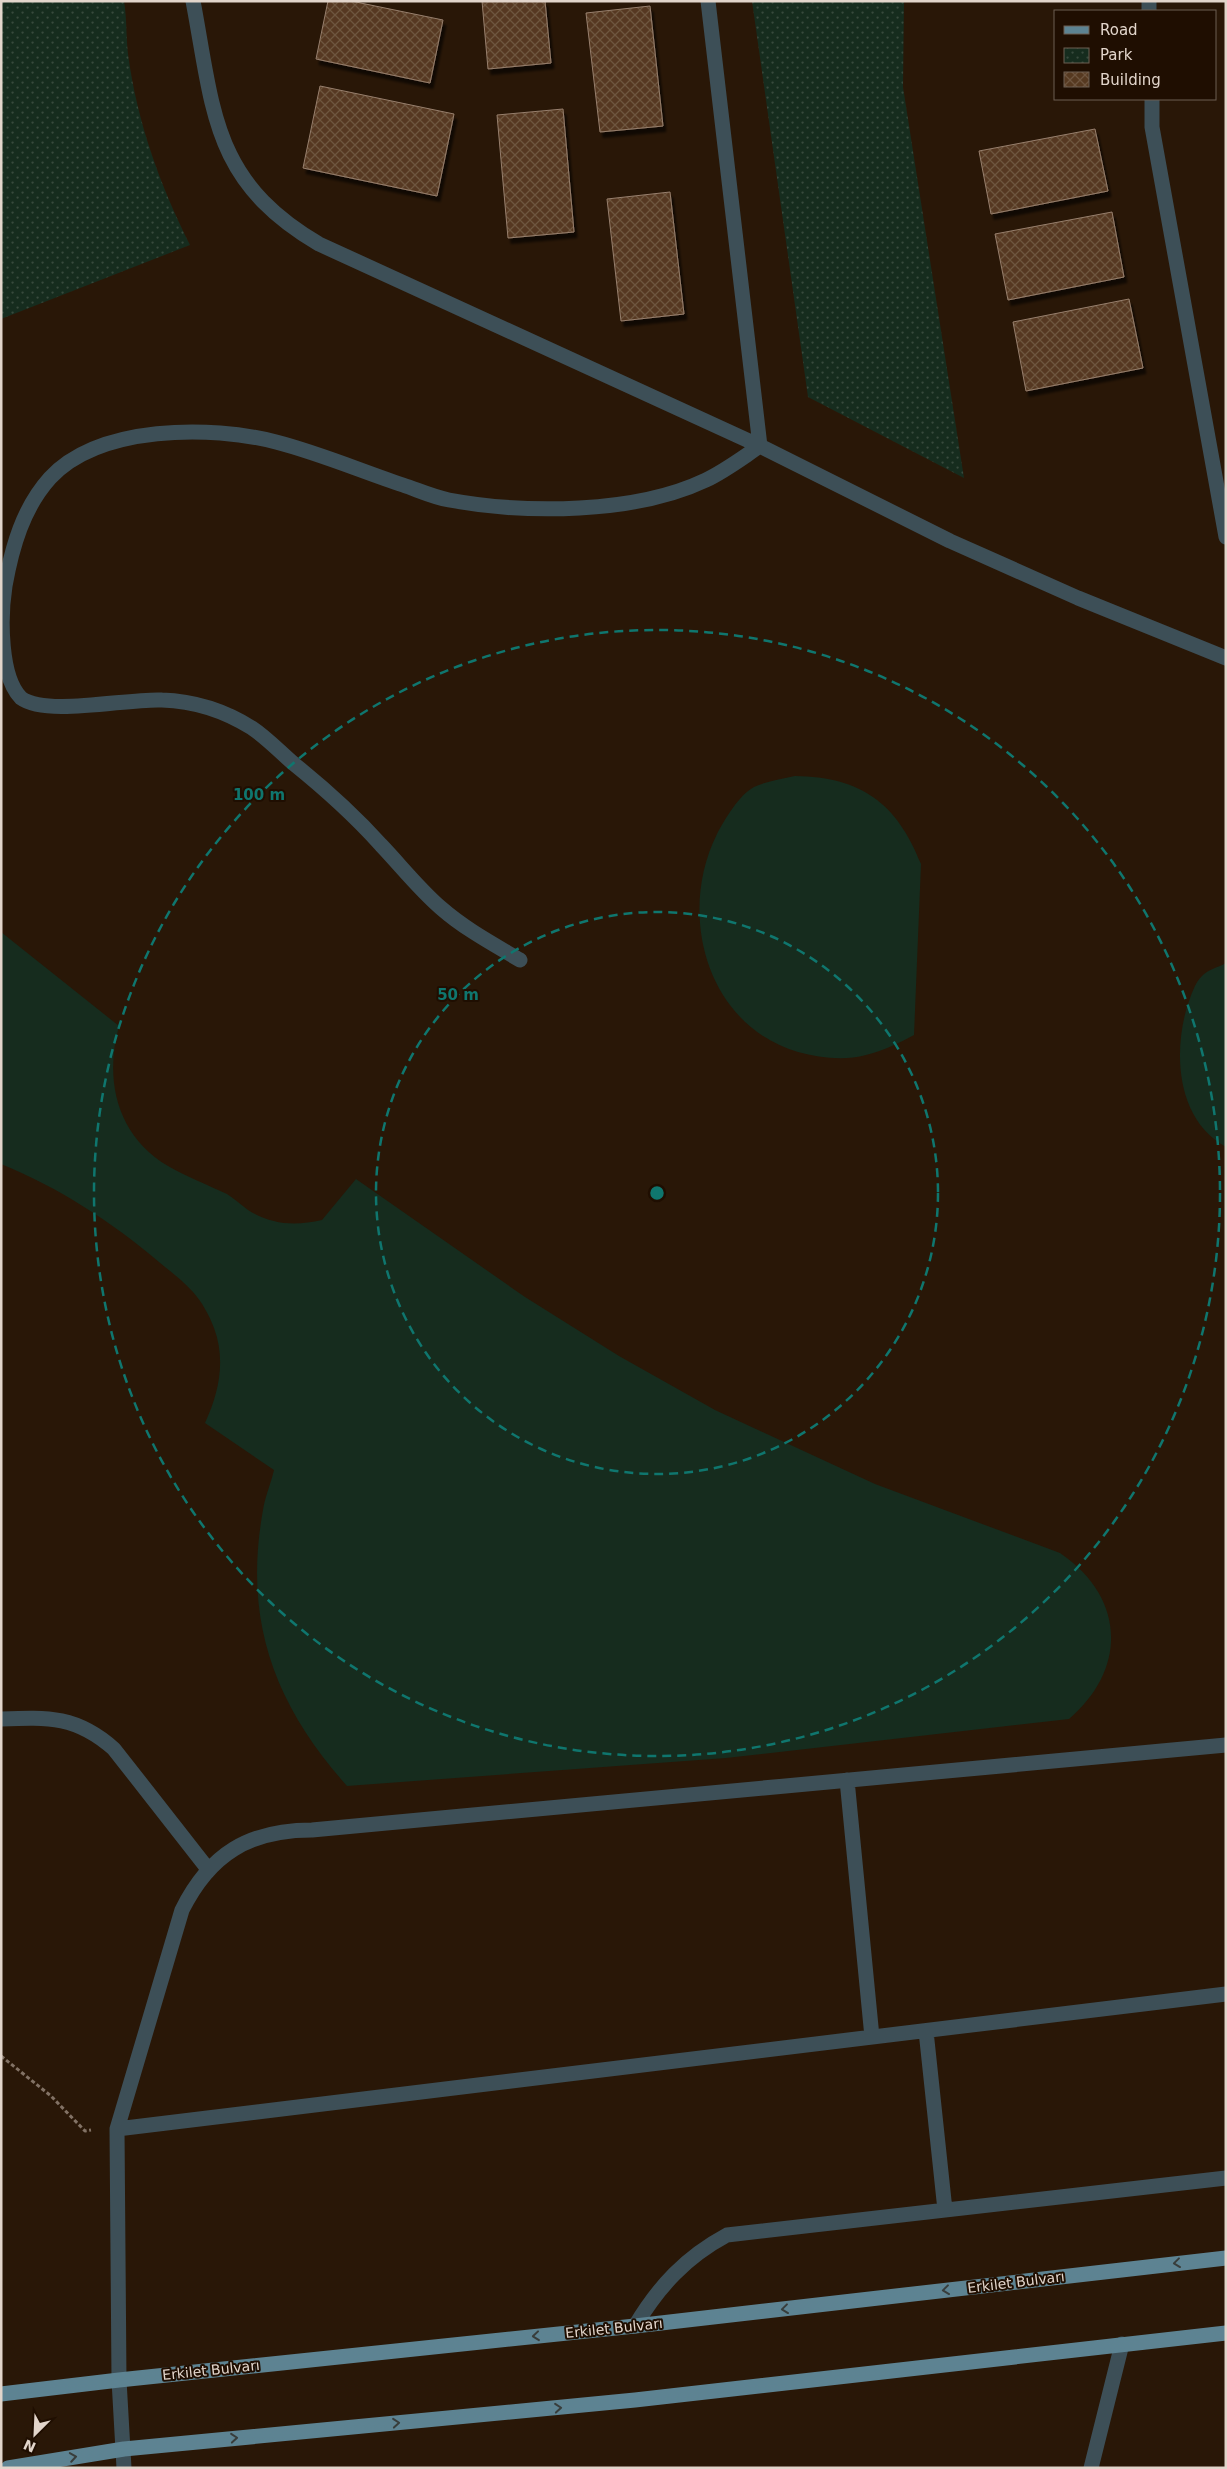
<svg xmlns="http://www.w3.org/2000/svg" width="1227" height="2469" font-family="'DejaVu Sans',sans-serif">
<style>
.green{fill:#162c1e}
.park{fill:url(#park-dots)}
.building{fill:url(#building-cross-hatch);stroke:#977f6d;filter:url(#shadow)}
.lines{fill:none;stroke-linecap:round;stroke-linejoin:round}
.path{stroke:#827265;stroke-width:3;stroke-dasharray:4 2.5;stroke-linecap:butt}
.street{stroke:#3d4f57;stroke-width:15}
.primary{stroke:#5d8392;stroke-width:15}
.oneway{stroke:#383d3b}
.ring{fill:none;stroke:#0f766e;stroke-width:2.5;stroke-dasharray:9 6}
.labels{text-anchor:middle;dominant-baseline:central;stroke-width:4;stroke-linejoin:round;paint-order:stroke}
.street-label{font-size:14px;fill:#e2d5cb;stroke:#1f0e01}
.centre{fill:#0f766e;stroke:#1f0e01;stroke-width:2.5}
.ring-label{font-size:15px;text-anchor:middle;font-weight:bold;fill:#0f766e;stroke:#1f0e01;stroke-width:4;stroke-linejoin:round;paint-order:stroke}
</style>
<defs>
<pattern id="park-dots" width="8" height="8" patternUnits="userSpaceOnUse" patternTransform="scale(1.25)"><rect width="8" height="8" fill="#162c1e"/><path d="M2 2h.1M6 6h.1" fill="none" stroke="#384a3d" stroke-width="1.8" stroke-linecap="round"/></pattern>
<pattern id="building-cross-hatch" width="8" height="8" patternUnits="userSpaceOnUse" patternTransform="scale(1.25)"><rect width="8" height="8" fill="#563920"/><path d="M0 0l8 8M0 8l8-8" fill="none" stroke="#6e553f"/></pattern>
<filter id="shadow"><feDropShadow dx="3" dy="5.5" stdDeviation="1" flood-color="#0009"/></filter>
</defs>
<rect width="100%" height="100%" fill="#291707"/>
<path class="green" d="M795,776C861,777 897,803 921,864L914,1035C899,1043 883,1051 866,1055C844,1061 820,1058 798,1052C706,1025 677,914 717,834C725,819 739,795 754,787C767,781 781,779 795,776Z
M1,932L119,1026C104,1080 117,1136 168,1166C187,1177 208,1185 227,1194C235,1199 241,1205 248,1210C272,1225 295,1226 322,1220L356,1179L525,1297L619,1356L715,1410L875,1484L1060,1553C1125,1597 1128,1668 1069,1719L726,1758L347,1786C274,1704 243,1620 263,1510C265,1497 271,1483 274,1470L205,1423C219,1393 226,1360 214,1328C209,1315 202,1302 193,1292C183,1281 170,1271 159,1262C112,1222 58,1187 1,1164Z
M1226,963V1147C1177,1120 1173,1054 1187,1007C1190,998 1195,982 1202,976C1207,970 1219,967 1226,963Z"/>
<path class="park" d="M1,1H124C127,19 126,37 128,54C137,122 160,185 190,245L1,319Z
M752,1H904L903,87L964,478L808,397Z"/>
<path class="building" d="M328,1H351L443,20L430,83L316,59Z
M482,1H545L551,63L488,69Z
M650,6L663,126L600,132L586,13Z
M320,86L454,114L437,196L303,168Z
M563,109L574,232L508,238L497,115Z
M1095,129L1108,191L991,214L979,151Z
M670,192L684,314L621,321L607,199Z
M1112,212L1124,277L1008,300L995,234Z
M1129,299L1143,368L1026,391L1013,322Z"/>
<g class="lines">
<path class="path" d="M1,2056L51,2096L85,2131L91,2130"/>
<path class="street" d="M193,1C214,112 212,181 319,244L760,446L950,541L1078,598L1226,658
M1149,1V11
M1152,99V127L1226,537
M520,960C493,944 465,929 441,908C419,889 401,866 381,845C354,815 325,789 294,764C280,752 267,738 252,728C225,711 193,701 162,700C128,698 47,717 21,698C0,677 0,618 5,586C12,547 23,508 50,478C99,425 211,425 276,442C319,453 361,471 403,485C418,490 433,497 449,500C525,514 635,514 706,480C725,471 742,458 760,446L708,1
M1,1719C49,1717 77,1716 114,1749L208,1869
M847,1780L872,2037
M926,2031L945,2210
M117,2129L1226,1994
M635,2326C659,2286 686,2257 727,2235L1226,2178
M124,2468L119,2380L117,2129L182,1910C210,1854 249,1830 312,1830L1226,1745
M1091,2468L1122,2344"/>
<path class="primary" d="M1,2394L119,2380L635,2326L1226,2258
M8,2468L124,2449L635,2400L1226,2333"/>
</g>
<defs><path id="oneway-chevron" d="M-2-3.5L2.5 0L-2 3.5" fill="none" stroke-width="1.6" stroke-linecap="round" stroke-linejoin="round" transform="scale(1.25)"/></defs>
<g class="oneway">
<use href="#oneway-chevron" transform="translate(1177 2263) rotate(173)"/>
<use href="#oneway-chevron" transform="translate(946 2290) rotate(173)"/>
<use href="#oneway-chevron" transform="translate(785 2309) rotate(173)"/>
<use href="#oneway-chevron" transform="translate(536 2336) rotate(174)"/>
<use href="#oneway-chevron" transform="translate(558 2408) rotate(-5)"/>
<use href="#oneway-chevron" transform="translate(396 2423) rotate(-5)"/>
<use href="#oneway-chevron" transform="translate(234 2438) rotate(-5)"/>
<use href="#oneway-chevron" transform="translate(73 2457) rotate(-9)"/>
</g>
<g class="ring">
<circle cx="657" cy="1193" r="281"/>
<circle cx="657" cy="1193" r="563"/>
</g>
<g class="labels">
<g class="street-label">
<text transform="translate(1016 2282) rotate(-7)">Erkilet Bulvarı</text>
<text transform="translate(614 2328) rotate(-6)">Erkilet Bulvarı</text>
<text transform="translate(211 2370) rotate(-6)">Erkilet Bulvarı</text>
</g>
</g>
<circle cx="657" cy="1193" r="8" class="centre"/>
<g class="ring-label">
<text x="259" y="800">100 m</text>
<text x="458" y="1000">50 m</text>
</g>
<rect width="1227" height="2469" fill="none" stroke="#e2d5cb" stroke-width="5"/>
<rect x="1054" y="10" width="162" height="90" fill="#1f0e01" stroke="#6d5e52"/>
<rect x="1064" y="26" width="25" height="8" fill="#5d8392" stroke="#6d5e52"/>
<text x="1100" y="35" font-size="15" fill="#e2d5cb">Road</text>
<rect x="1064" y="48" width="25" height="15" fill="url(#park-dots)" stroke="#6d5e52"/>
<text x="1100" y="60" font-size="15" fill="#e2d5cb">Park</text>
<rect x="1064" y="72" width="25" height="15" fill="url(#building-cross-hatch)" stroke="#6d5e52"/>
<text x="1100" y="85" font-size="15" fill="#e2d5cb">Building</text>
<g transform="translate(35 2434) rotate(204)" stroke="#1f0e01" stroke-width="4" paint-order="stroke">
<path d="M0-4L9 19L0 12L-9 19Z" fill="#e2d5cb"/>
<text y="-8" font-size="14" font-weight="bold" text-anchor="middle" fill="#e2d5cb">N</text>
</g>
</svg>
